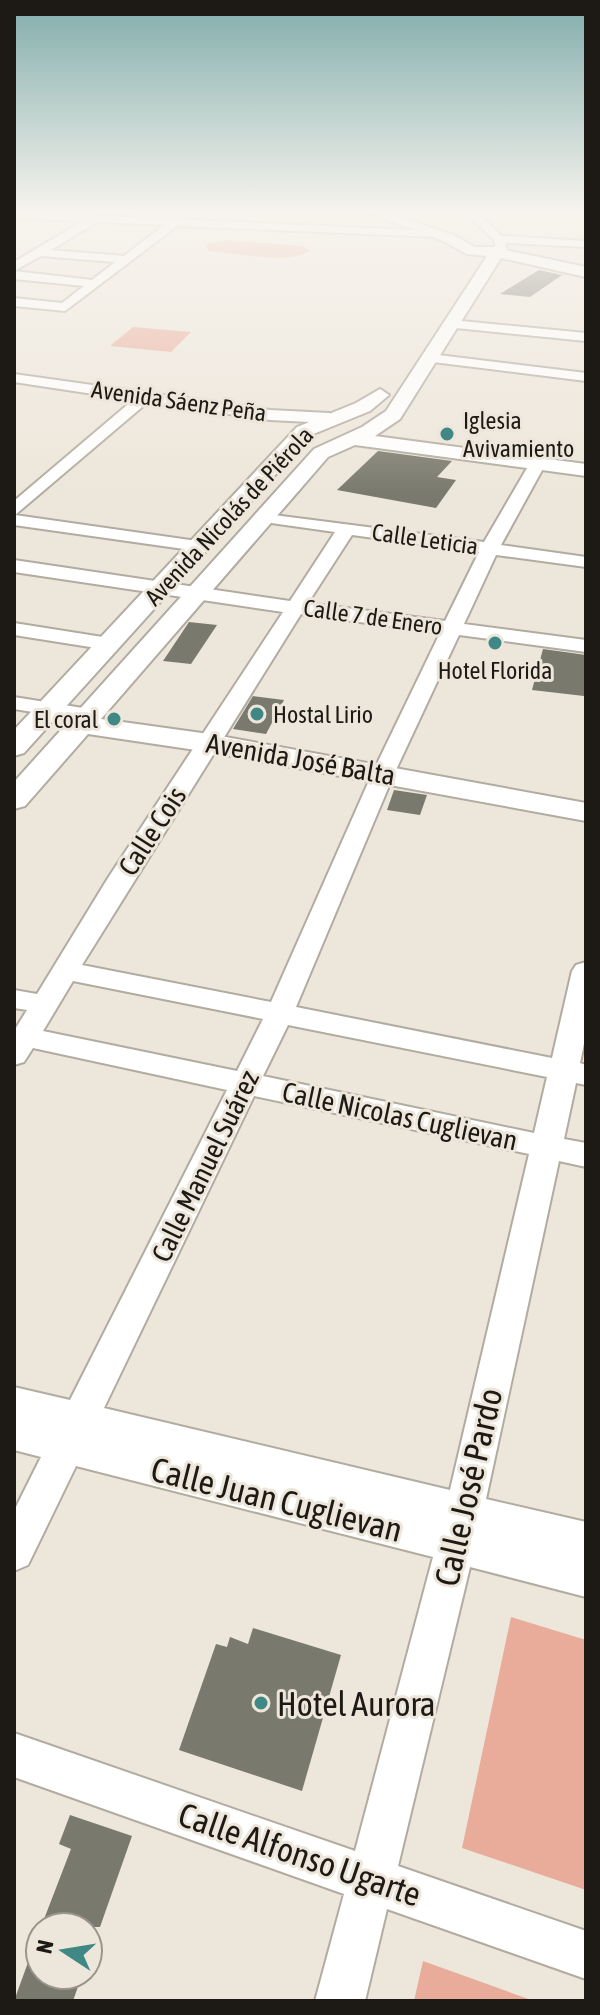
<svg xmlns="http://www.w3.org/2000/svg" width="600" height="2015" font-family="'Asap Condensed',sans-serif">
<style>
.green{fill:#e9ac9b}
.building{fill:#7a796d}
.lines{fill:none;stroke-linecap:round;stroke-linejoin:round}
.minor-casing{stroke:#b2aba0;stroke-width:4}
.major-casing{stroke:#b2aba0;stroke-width:4}
.minor{fill:#fff;fill-rule:evenodd}
.major{fill:#fff;fill-rule:evenodd}
.poi-dot{fill:#408885;stroke:#ede6da;stroke-width:3}
.labels{text-anchor:middle;dominant-baseline:central;stroke-width:6;stroke-linejoin:round;paint-order:stroke}
.far-street-label{font-size:24px;fill:#1d1a16;stroke:#ede6da}
.far-poi-label{font-size:24px;fill:#1d1a16;stroke:#ede6da;text-anchor:start}
.street-label{font-size:28px;fill:#1d1a16;stroke:#ede6da}
.near-street-label{font-size:34px;fill:#1d1a16;stroke:#ede6da}
.near-poi-label{font-size:34px;fill:#1d1a16;stroke:#ede6da;text-anchor:start}
</style>
<rect width="100%" height="100%" fill="#ede6da"/>
<path class="green" d="M226,240L303,246L310,250C296,265 231,253 209,251L206,247L208,244Z
M133,327L191,332L171,352L110,346Z
M511,1617L586,1640V1890L462,1848Z
M423,1961L534,2001H414Z"/>
<path class="building" d="M539,270L562,275L530,297L500,294Z
M378,451L452,461L437,477L456,480L436,508L337,490Z
M189,622L217,625L191,664L163,661Z
M543,649L586,655L584,696L532,690Z
M253,696L284,700L266,734L233,729Z
M394,790L427,795L420,815L387,810Z
M253,1628L341,1655L302,1791L179,1750L216,1644L227,1647L230,1637L248,1644Z
M70,1815L132,1836L100,1927H41L71,1849L59,1844Z
M38,1935L40,1975H82L73,2001H14Z"/>
<g class="lines">
<defs>
<path id="minor" d="M14,212L437,231L443,234L437,237L177,226L65,311L14,306V298L62,303L84,286L14,279V271L92,280L115,262L41,256L14,271V262L83,221L14,218ZM97,222L164,225L124,256L51,250Z
M465,212H476L502,236L586,241V247L506,243L505,249H497L494,240Z
M451,320L586,333V341L446,327L444,324Z
M430,354L586,373V381L425,361V355Z
M14,374L270,410L329,413L337,418L329,423L270,420L148,402L15,515L204,542L207,546L204,550L198,551L14,525V501L133,400L14,382Z
M538,458L546,463L501,545L586,557V567L496,555L464,624L586,640V652L459,635L394,774L296,1007L552,1058L572,971L576,965L586,962V1034L580,1063L586,1065V1085L576,1083L564,1139L586,1143V1167L559,1161L486,1499L586,1522V1597L470,1567L398,1866L586,1931V1979L387,1909L365,2001H315L344,1894L14,1777V1733L355,1851L433,1557L76,1466L28,1565L14,1571V1511L41,1457L14,1450V1387L70,1400L227,1090L33,1048L24,1062L14,1065V1031L27,1010L14,1008V990L37,994L108,878L283,612L14,572V560L290,601L335,532L264,522L258,521L255,517L258,513L484,542L530,463ZM352,535L479,552L445,621L308,603ZM301,614L440,633L372,774L271,1002L82,965ZM73,981L263,1019L237,1071L43,1031ZM288,1025L547,1077L534,1133L263,1076ZM254,1096L529,1154L450,1490L104,1408Z
M14,623L109,638L119,644L109,650L14,635Z
M14,697L89,709L100,715L89,721L14,709Z"/>
<path id="major" d="M367,212H386L453,235L475,247H493L501,243L506,244V250L586,267V277L501,258L400,419L375,436L586,464V476L355,445L328,457L101,719L209,734L586,803V821L209,752L88,734L25,806L14,809V782L314,449L362,427L386,411L487,256L467,254L443,241Z
M380,389L389,395L370,411L311,435L24,753L14,756V730L297,427L356,403Z"/>
</defs>
<use href="#minor" class="minor-casing"/>
<use href="#major" class="major-casing"/>
<use href="#minor" class="minor"/>
<use href="#major" class="major"/>
</g>
<linearGradient id="sky" x2="0" y2="1"><stop stop-color="#81adab"/><stop offset="0.43" stop-color="#f7f4ee"/><stop offset="1" stop-color="#f7f4ee" stop-opacity="0"/></linearGradient>
<rect width="600" height="494" fill="url(#sky)"/>
<g class="poi-dot">
<circle cx="447" cy="434" r="8"/>
<circle cx="495" cy="643" r="8"/>
<circle cx="257" cy="714" r="8"/>
<circle cx="114" cy="719" r="8"/>
<circle cx="261" cy="1703" r="8"/>
</g>
<g class="labels">
<g class="far-street-label">
<text transform="translate(179 401) rotate(8)">Avenida Sáenz Peña</text>
<text transform="translate(229 516) rotate(-47)">Avenida Nicolás de Piérola</text>
<text transform="translate(425 539) rotate(8)">Calle Leticia</text>
<text transform="translate(373 617) rotate(8)">Calle 7 de Enero</text>
</g>
<g class="far-poi-label">
<text x="463" y="420">Iglesia<tspan x="463" dy="28">Avivamiento</tspan></text>
<text x="495" y="670" text-anchor="middle">Hotel Florida</text>
<text x="273" y="714">Hostal Lirio</text>
<text x="98" y="719" text-anchor="end">El coral</text>
</g>
<g class="street-label">
<text transform="translate(301 759) rotate(10)">Avenida José Balta</text>
<text transform="translate(152 831) rotate(-57)">Calle Cois</text>
<text transform="translate(400 1116) rotate(12)">Calle Nicolas Cuglievan</text>
<text transform="translate(205 1166) rotate(-64)">Calle Manuel Suárez</text>
</g>
<g class="near-street-label">
<text transform="translate(468 1487) rotate(-77)">Calle José Pardo</text>
<text transform="translate(277 1499) rotate(14)">Calle Juan Cuglievan</text>
<text transform="translate(300 1854) rotate(19)">Calle Alfonso Ugarte</text>
</g>
<g class="near-poi-label">
<text x="277" y="1703">Hotel Aurora</text>
</g>
</g>
<rect width="600" height="2015" fill="none" stroke="#1d1a16" stroke-width="32"/>
<g transform="translate(64 1951) rotate(282)"><circle r="38" fill="#ede6da" stroke="#9a948c" stroke-width="2"/>
<path d="M0-6L14 30L0 20L-14 30Z" fill="#408885"/>
<text y="-12" font-size="22" font-weight="bold" text-anchor="middle" fill="#1d1a16">N</text>
</g>
</svg>
